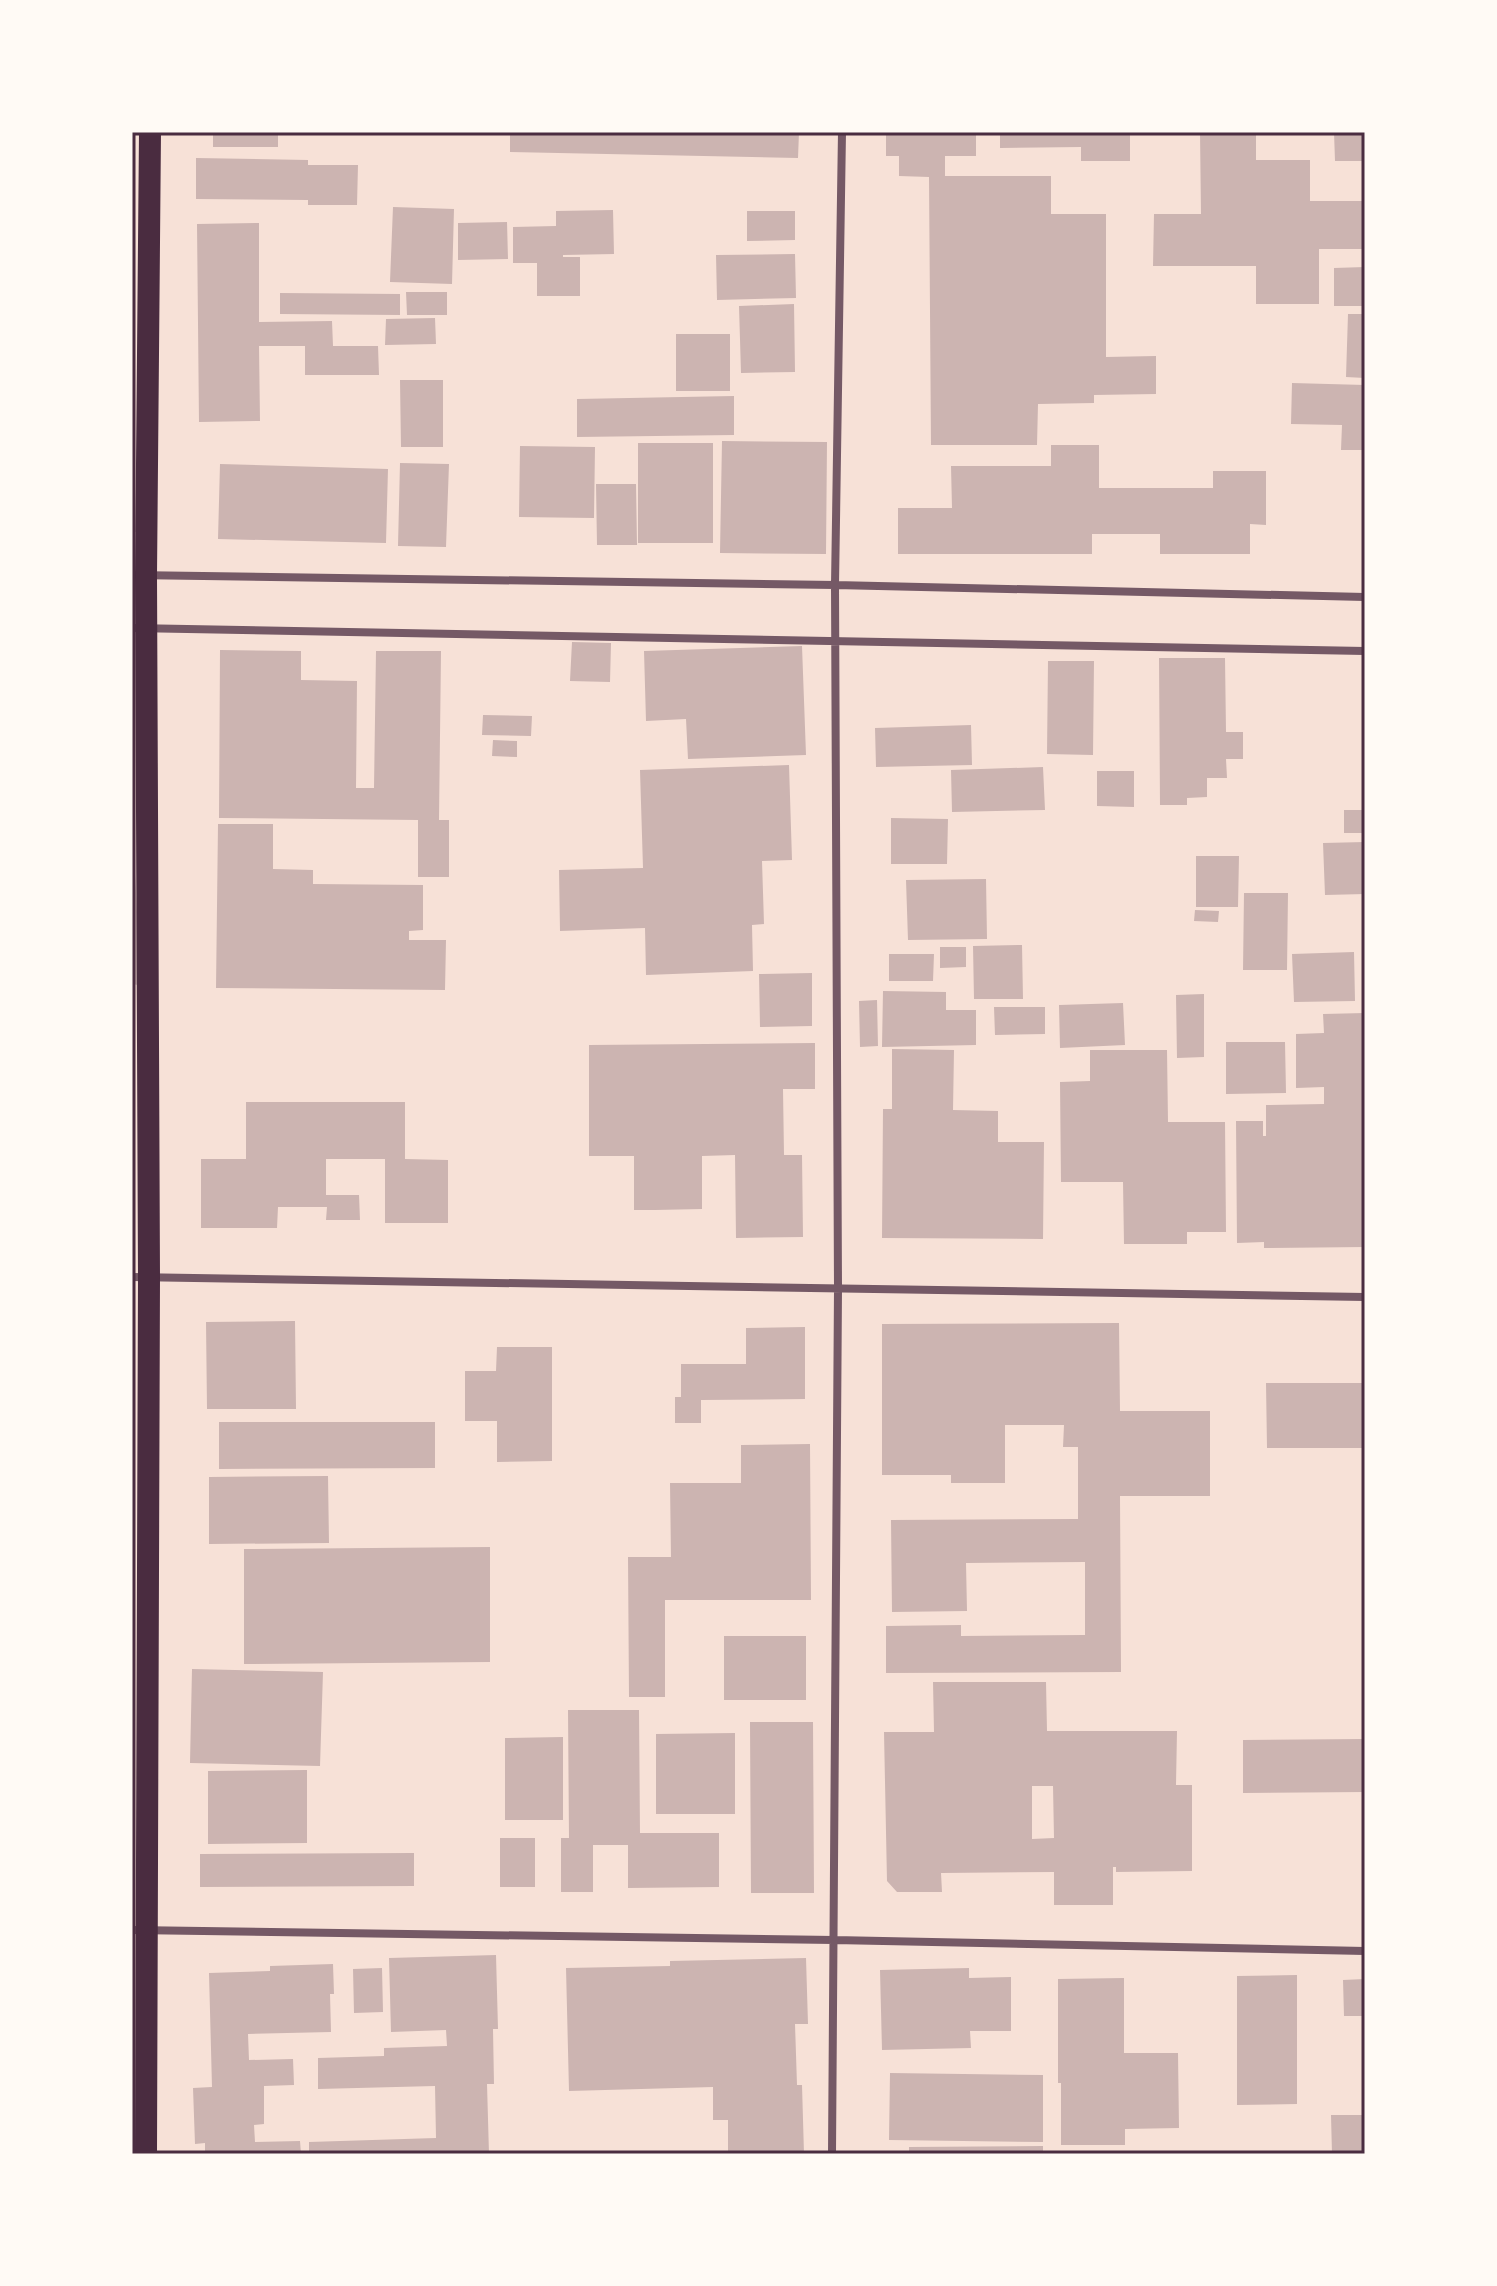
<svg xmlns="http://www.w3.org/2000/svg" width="1497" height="2286" font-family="Quicksand,sans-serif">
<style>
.building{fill:#ccb4b1;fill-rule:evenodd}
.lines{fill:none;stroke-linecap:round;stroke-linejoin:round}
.minor{stroke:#755966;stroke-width:8}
.trunk{stroke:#4a2c40;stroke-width:22}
.neatline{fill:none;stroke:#4a2c40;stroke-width:3}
</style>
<rect width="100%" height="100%" fill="#f7e1d7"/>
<path class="building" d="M213,132H278V147H213Z
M510,132H799L798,158L510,152Z
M886,132H976V156H945V176H1051V214H1106V357L1156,356V394L1094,395V403L1038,404L1037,445H931L929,177L899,176V156H886Z
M1000,132H1130V161H1081V147L1000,148Z
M1200,132H1256V160H1310V201H1365V249H1319V304H1256V266H1153L1154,214H1201Z
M1334,132H1365V161H1335Z
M196,158L308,160V165H358L357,205H308V200L196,199Z
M393,207L454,209L452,284L390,282Z
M613,210L614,254L563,255V257H580V296H537V263H513V227L556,226V211Z
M747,211H795V240L747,241Z
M507,222L508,259L458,260V223Z
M259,223V322L332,321L333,346H378L379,375H305V346H259L260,421L199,422L197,224Z
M795,254L796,298L717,300L716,255Z
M1365,267V306H1334V268Z
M406,292H447V315H407Z
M280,293L400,294V315L280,314Z
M794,304L795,372L741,373L739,306Z
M1348,314H1365V378L1346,377Z
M435,318L436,344L385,345L386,319Z
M676,334H730V391H676Z
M400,380H443V447H401Z
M1292,383L1365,385V450H1341L1342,425L1291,424Z
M734,396V435L577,437V399Z
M722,441L827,442L826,554L720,553Z
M638,443H713V543H638Z
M1051,445H1099V488H1213V471H1266V525L1250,524V554H1160V534H1092V554H898V508H952L951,466H1051Z
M520,446L595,447L594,518L519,517Z
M400,463L449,464L446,547L398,546Z
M220,464L388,469L386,543L218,539Z
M596,484H636L637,545H597Z
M132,490H135L136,532H132Z
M572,642L611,643L610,682L570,681Z
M802,646L806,755L688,759L686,719L646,721L644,651Z
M220,650L301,651V680L357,681L356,788H374L376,651H441L439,820H449V877H418V820L219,818Z
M1159,658H1225L1226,732H1243V759H1226L1227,778H1207V797L1187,798V805H1160Z
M1048,661H1094L1093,755L1047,754Z
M483,715L532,716L531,736L482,735Z
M971,725L972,765L876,767L875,728Z
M493,740L517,741V757L492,756Z
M789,765L792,860L762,861L764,924L752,925L753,971L646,975L645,928L560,931L559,870L643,868L640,770Z
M1043,767L1045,810L952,812L951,770Z
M1097,771H1134V807L1097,806Z
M1344,810H1365V833H1344Z
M891,818L948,819L947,864H891Z
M218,824H273V869L313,870V884L423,885V930L409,931V940H446L445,990L216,988Z
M1365,842V894L1325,895L1323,843Z
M1196,856H1239L1238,907H1196Z
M132,874H135L137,912L138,985L132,984Z
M986,879L987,939L908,940L906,880Z
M1244,893H1288L1287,970H1243Z
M1195,910L1219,911L1218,922L1194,921Z
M1022,945L1023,999H974L973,946Z
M940,947H966V967L940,968Z
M1354,952L1355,1001L1294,1002L1292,954Z
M889,954H934L933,981H889Z
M812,973V1026L760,1027L759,974Z
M883,991L946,992V1010H976V1045L882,1047Z
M1204,994V1057L1177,1058L1176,995Z
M877,1000L878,1046L860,1047L859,1001Z
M1123,1003L1125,1045L1060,1048L1059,1005Z
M994,1007H1045V1034L995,1035Z
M1365,1013V1247L1264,1248V1242L1237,1243L1236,1121H1263V1136H1266V1105L1324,1104V1087L1296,1088V1034L1324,1033L1323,1014Z
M1226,1042H1285L1286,1093L1226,1094Z
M815,1043V1089H783L784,1155H802L803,1237L736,1238L735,1155L702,1156V1209L655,1210H634V1156H589V1045Z
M892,1049L954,1050L953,1110L998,1111V1142H1044L1043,1239L882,1238L883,1109H892Z
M1090,1050H1167L1168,1122H1225L1226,1232H1187V1244H1124L1123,1182H1061L1060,1082L1090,1081Z
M246,1102H405V1159L448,1160V1223H385V1159H326V1195H359L360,1220H326L327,1207H278L277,1228H201V1159H246Z
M295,1321L296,1409H207L206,1322Z
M1119,1323L1120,1411H1210V1496H1120L1121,1672L886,1673V1626L961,1625V1636L1085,1635V1562L966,1563L967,1611L892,1612L891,1520L1078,1519V1447H1063L1064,1425H1005V1483H951V1475H882V1324Z
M805,1327V1399L701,1400V1423H675V1397H681V1364H746V1328Z
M497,1347H552V1461L497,1462V1421H465V1371H496Z
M1266,1383H1365V1448H1267Z
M219,1422H435V1468L219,1469Z
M810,1444L811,1600H665V1697H629L628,1557H671L670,1483H741V1445Z
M328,1476L329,1543L209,1544V1477Z
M490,1547V1662L244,1664V1549Z
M724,1636H806V1700H724Z
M192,1669L323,1672L320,1766L190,1763Z
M933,1682H1046L1047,1731H1177L1176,1785H1192V1871L1116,1872V1867H1113V1905H1054V1872L941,1873L942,1892H897L887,1881L884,1732H934ZM1032,1786H1053L1054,1838L1032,1839Z
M568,1710H639L640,1833H719V1887L628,1888V1845H593V1892H561V1838H569Z
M750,1722H813L814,1893H751Z
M735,1733V1814H656V1734Z
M563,1737V1820H505V1738Z
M1365,1739V1792L1243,1793V1740Z
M307,1770V1843L208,1844V1771Z
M500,1838H535V1887H500Z
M414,1853V1886L200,1887V1854Z
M496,1955L498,2029H493L494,2084H487L489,2154H309V2142L436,2138L435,2086L318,2089V2058L384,2056V2048L447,2046L446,2030L391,2032L389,1958Z
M806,1958L808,2024H795L797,2085H802L804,2154H728V2120H713V2087L569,2091L566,1968L670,1966V1961Z
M333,1964L334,1994H330L331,2032L248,2034L249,2060L293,2059L294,2085L264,2086V2124L254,2125L255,2142L300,2141L301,2154H205V2143L195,2144L193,2088L212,2087L209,1973L270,1971V1966Z
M382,1968L383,2012L354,2013L353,1969Z
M969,1968V1978L1011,1977V2031H970L971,2048L882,2050L880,1970Z
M1297,1975V2104L1237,2105V1976Z
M1124,1978V2053H1178L1179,2128L1125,2129V2145H1061V2083H1058V1979Z
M1365,1979V2016H1344L1343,1980Z
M890,2073L1043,2075V2142L889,2140Z
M1331,2115H1365V2154H1332Z
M1043,2146V2154H909V2147Z"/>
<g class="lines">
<path class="minor" d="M132,575L835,585L1365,597
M132,628L1365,651
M132,1277L1365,1297
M132,1930L834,1940L1365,1951
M832,2154L838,1289L835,585L842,132"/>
<path class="trunk" d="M146,2154L149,1278L146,576L150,132"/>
</g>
<rect width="1497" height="2286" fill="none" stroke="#fffaf5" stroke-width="268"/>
<rect x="134" y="134" width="1229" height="2018" class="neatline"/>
</svg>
